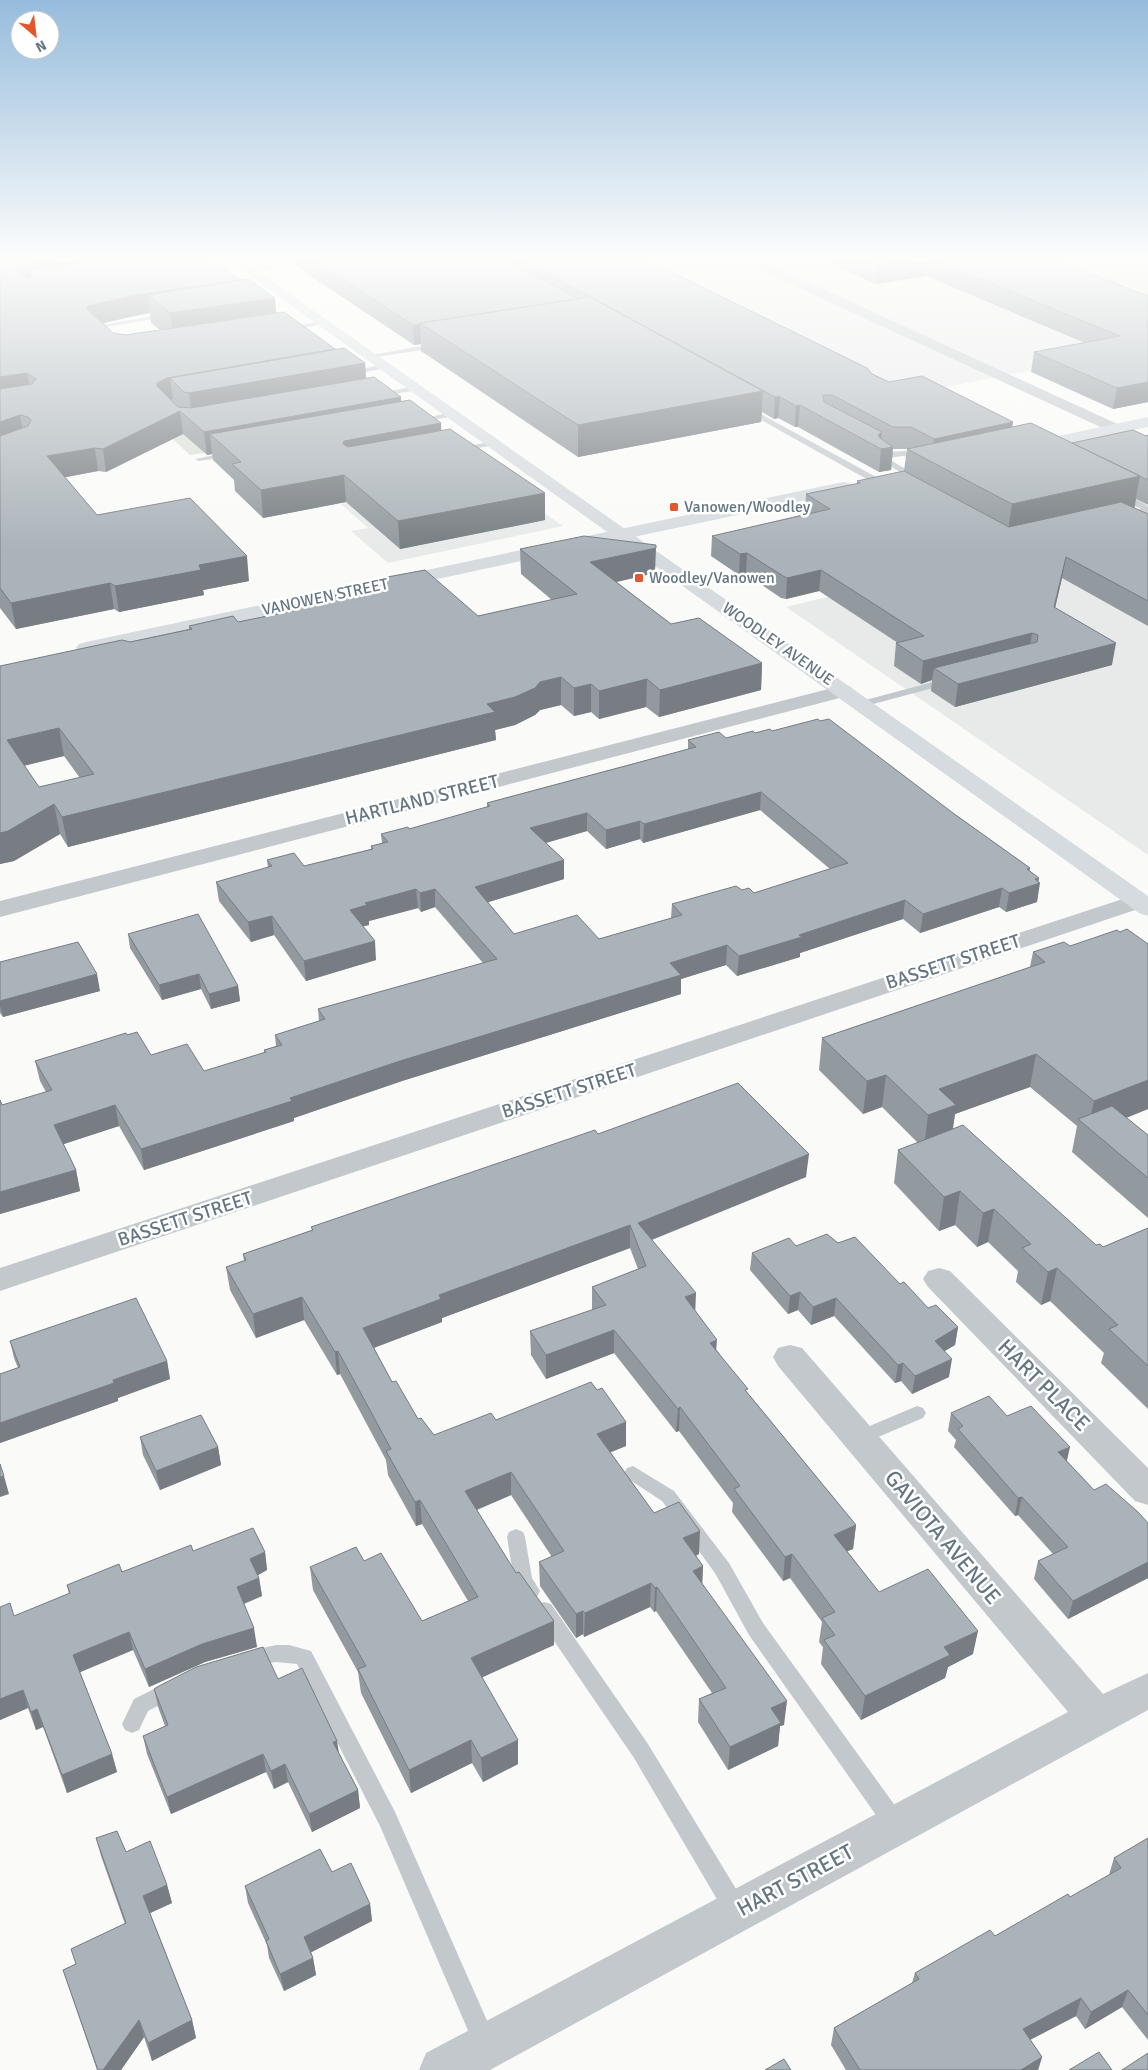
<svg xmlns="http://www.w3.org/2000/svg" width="1148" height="2070" font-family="Signika,sans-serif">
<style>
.built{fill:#e8e9e9}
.green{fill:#dadfd7}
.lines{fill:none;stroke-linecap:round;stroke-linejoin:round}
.service{fill:#c3c8cc;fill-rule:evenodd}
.minor{fill:#c3c8cc;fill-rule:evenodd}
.secondary{fill:#d6dbdf;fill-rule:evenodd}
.primary{fill:#d6dbdf;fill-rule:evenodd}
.wall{fill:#929a9f;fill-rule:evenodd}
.shaded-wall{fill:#777d82}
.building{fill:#aab3b9;stroke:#777d82;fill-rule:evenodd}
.poi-dot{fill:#e4572e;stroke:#fff;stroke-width:2}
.labels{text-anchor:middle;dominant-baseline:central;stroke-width:5;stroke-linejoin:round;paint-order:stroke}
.far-poi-label{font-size:16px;fill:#657683;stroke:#fff;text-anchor:start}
.far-street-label{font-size:16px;fill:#657683;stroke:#fff}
.street-label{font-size:19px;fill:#657683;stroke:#fff}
.near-street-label{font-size:22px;fill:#657683;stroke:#fff}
</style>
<rect width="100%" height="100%" fill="#fafaf8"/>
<path class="built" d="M496,261H1007L1148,348L780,419Z
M490,475L563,526L388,563L351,531L368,528L341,504Z
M1148,519V855L786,607Z"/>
<path class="green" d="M1007,261H1148V317Z
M181,431L204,453L190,455L167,434Z"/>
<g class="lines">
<path class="service" d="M302,261H318L248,272L245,270Z
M169,313L171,316L100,328L104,333L100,335L91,327Z
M323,321L325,324L285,330L281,328Z
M438,343L442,345L441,347L370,358L366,356Z
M384,364H387V368L348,375L344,373Z
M415,386L419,388L418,390L376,397L372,395Z
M746,406L878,478L879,480L872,482L743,410V406Z
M452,412L456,414L455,416L416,423L412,421Z
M493,441L497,443L496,445L459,451L455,449Z
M905,451L928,461L924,463L904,456L887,458L909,471V475L906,476L878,458L886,452Z
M230,452H233V456L199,461L195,459Z
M1117,492H1123L1148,506V513L1123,519V515L1141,509L1117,496Z
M948,678L952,679V683L862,707L857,704L858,702Z
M917,1406L923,1408L926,1413L923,1418L859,1445L853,1443L850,1438L853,1433Z
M633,1466L674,1491L729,1563L763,1623L904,1818L907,1825L904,1832L896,1835L888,1832L749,1635L715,1573L662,1501L627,1478L624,1473L627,1468Z
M516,1529L523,1532L525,1537L532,1578L540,1591L537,1597L530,1599L523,1597L514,1580L507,1537L509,1532Z
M544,1602L551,1604L648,1744L744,1902L747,1910L744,1918L736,1921L728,1918L634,1758L537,1616L534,1610L537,1604Z
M276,1645H289L311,1651L395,1812L496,2041L492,2049L484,2053L476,2049L380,1826L297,1664L276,1662L248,1667L241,1665L238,1659L241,1653Z
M172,1680L179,1683L182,1689L179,1695L148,1711L139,1730L132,1733L125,1730L122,1724L134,1699Z"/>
<path class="minor" d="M746,261H762L1148,438V449L747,264Z
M844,685L851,687L854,691L851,695L0,917V901Z
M1138,894L1147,896V906L0,1291V1268Z
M939,1268L950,1271L1148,1468V1505L1135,1501L928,1287L923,1279L928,1271Z
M790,1345L802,1348L1103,1694L1148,1673V1710L490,2070H419L426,2053L1068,1712L778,1366L773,1357L778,1348Z"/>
<path class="secondary" d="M1148,417V427L1030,452L1022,447L1030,442Z
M843,482L849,483L852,487L849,491L86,654L79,652L76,648L79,644L86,642Z"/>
<path class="primary" d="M229,261H243L1148,896V916L1139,913Z"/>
</g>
<path class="wall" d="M0,261L276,313L335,349L365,363L366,379L401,397V402L441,431L545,493V520L400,549L346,502L263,518L235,491L234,480L213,460L212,454L207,455L183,434L106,472L98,471L65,477L97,515L249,581L203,590L204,595L119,612L114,609L16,629L0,608ZM150,313L151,323L160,330L125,335L113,333L103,323L139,315Z
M296,261H649L889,382L1012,427L1072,443L1148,435V505L1136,499L1135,508L1148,514V626L1062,578L1055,608L1112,665L955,707L931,691L932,680L921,684L894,666L896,643H898L819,591L786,599L781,598L746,574L739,575L711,556L712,536L805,514L806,494L857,484V481L904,471L907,449H893L891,470L879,472L798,427H795L778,418L774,419L762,412L761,422L578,457L421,351V344L414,345L296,266Z
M824,261H1056L1148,296V402L1113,409L1031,372L1034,352L1085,343L926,276L876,284Z
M520,549L655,573L616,582L671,624L762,663L761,690L659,717L646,707L599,719L591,712L574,716L561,705L540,710L535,715L515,725L495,730L496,740L68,847L60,834L14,861L0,864V666L130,642L189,629V626L238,622L293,610V605L383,585L382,578L478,616L552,600L521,574ZM64,756L80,778L39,787L24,766Z
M772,731L953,813L1030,868V871L1039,882L1037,902L1006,912L999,907L920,933L903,919L800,953V957L737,976L726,965L681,979V994L402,1081L294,1118V1121L144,1170L119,1126L63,1144L76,1170L80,1191L0,1214V1100L2,1105L46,1092L40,1081L35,1061L127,1035L151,1055L204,1071L264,1053V1050L276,1046L275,1035L319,1021L318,1009L483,963L435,907L421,912L418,908L369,921V925L363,926L376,960L306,981L274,935L251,942L219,901L216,882L268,868L267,860L304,866L371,849V846L382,843L381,834L409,829L487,807V803L688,749V740L726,738L755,733ZM760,810L830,869L754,893L742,890L672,904L671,918L599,939L514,934L488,902L564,879V860L546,843L587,831L606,849L640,839L643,843Z
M128,934L238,986L240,1001L211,1009L201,989L162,1000L130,948Z
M1064,942L1148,1109L1126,1118L1148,1135V1218L1072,1152L1077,1126L1030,1087L955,1114L953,1129L1096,1245L1103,1247L1148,1228V1409L1101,1363L1104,1353L1050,1301L1041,1305L1016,1282L1018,1271L988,1242L977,1247L955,1225L939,1231L894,1183L898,1150L918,1143L882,1107L863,1114L819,1070L822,1038L1030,967L1033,952Z
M0,962L100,991L3,1017L0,1013Z
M598,1134L806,1177L652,1240L695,1311L716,1349L747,1392L856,1525L853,1549L847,1551L879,1592L973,1654L948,1667L945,1678L861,1720L821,1664L823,1647L819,1642L822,1622L790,1578L783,1581L732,1512L733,1503L679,1431L676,1432L614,1353L546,1379L531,1355L530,1331L592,1310V1287L638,1269L630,1248L442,1318V1322L374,1348L392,1382L418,1419L434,1435L496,1420L597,1390L626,1422V1446L610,1452L654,1513L699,1554L696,1556L703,1566L702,1583L784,1725L780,1726L778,1746L728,1770L698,1722L699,1699L712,1693L656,1611L654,1612L650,1607L584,1637L583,1634L576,1638L540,1586L539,1562L552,1557L511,1495L477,1510L554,1645L482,1677L518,1764L483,1782L472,1763L411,1793L361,1693L358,1672L313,1590L310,1567L364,1561L422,1621L468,1601L422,1524L416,1526L388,1475L386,1460L340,1374L337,1375L304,1320L256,1338L230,1290L226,1267L244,1261L243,1254L312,1230L311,1227Z
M838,1243L900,1284L928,1308L958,1327L955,1345L945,1351L949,1377L912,1394L901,1381L895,1383L834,1316L811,1325L798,1310L788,1314L750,1270L752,1253L796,1246Z
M10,1341L167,1361L170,1379L118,1398V1401L0,1443V1374L18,1368L14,1358Z
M951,1413L1007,1416L1067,1461L1094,1490L1148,1523V1578L1068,1619L1034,1579L1038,1561L1053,1554L1018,1515L1015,1516L954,1447L956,1440L948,1431Z
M140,1437L218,1447L221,1465L160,1490L143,1455Z
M193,1551L265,1552L267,1570L257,1575L259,1578L262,1596L244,1604L257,1647L205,1662L149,1687L133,1650L80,1672L112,1754L117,1772L67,1793L43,1727L36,1730L28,1708L0,1720L14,1616L69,1594L67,1585L122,1572Z
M278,1679L339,1754L358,1790L360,1808L312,1832L288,1782L274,1789L266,1772L171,1814L147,1754L143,1736L165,1726L158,1707L154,1689Z
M96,1838L126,1852L167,1885L172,1903L150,1913L192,2020L196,2038L152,2061L144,2037L121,2070H97L63,1970L76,1964L125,1924L101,1856Z
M1148,1838V2040L1122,2007L1085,2029L1076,2016L1030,2040L1042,2057L1038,2070H846L831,2045L834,2028L912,1983L915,1973L995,1936L1070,1897L1109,1875L1114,1858Z
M332,1872L370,1904L372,1921L311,1952L313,1958L316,1975L284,1991L269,1958L267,1945L248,1903L245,1886Z"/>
<path class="shaded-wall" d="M49,261H96L33,276L29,270L31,283L16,269L17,266Z
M906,261H927L926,276L876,284L877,265Z
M241,280L148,295L150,313L139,315L91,326L87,309L88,306L136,295Z
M275,298L277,326L174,341L170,313Z
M420,324L421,344L414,345L413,325Z
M335,349L365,363L367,393L193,423L189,393L170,378L173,399H170L157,386V383L167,378Z
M27,373L31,394L0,400V377Z
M1148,382V402L1113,409L1117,388Z
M763,391L761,422L578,457V425Z
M401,397L402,419L210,434L212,454L207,455L204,432Z
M775,397H780L778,418L774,419Z
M800,405L798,427H795L796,406Z
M180,411L183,434L106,472L103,449Z
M20,415L24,437L0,446V422Z
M1013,422L1010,444L931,461L934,439Z
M441,423L442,449L346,467L343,444L344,441Z
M882,432L880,449L878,435Z
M893,447L891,470L879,472L881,449Z
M95,448L98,471L51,480L47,456Z
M344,475L346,502L263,518L261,490Z
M1140,476L1134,508L1007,538L1012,504Z
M545,493V520L400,549L398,521Z
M656,548L655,573L590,588V562Z
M747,553L746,574L739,575L740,554Z
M247,556L249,581L203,590L204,595L119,612L115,586L199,565Z
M1066,557L1062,578L1050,629L1054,607Z
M821,570L819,591L786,599L787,578Z
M110,583L114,609L16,629L11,603Z
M1032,633L1029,655L934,668L932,680L921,684L923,661Z
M1116,643L1112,665L955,707L958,684Z
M762,663L761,690L659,717L660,690Z
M561,677V705L540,710L535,715L515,725L495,730L496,740L68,847L62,817L487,704L540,682Z
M647,679L646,707L599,719V691Z
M591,684V712L574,716V688Z
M59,728L64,756L13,768L7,740Z
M761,792L760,810L643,843L644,824Z
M54,804L60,834L14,861L0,864V833Z
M587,813V831L531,847L530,828Z
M640,821V839L606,849V830Z
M564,860V879L476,906L475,887Z
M1039,878L1038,884L1040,883L1037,902L1006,912L1009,893Z
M1002,888L999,907L920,933L923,914Z
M416,889L418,908L369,921V925L352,929L350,910L365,903Z
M435,889V907L421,912L420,893Z
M905,900L903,919L800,953V957L737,976L739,956L799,935Z
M272,916L274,935L251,942L248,922Z
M375,941L376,960L306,981L304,961Z
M727,945L726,965L681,979V994L402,1081L294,1118V1121L144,1170L141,1149L290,1098L670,963Z
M97,974L100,991L3,1017L0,1006V1001Z
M199,974L201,989L162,1000L159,985Z
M238,986L240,1001L211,1009L209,994Z
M1036,1054L1030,1087L955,1114L951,1138L924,1148L928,1115L939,1089Z
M886,1075L882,1107L863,1114L867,1081Z
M1148,1080V1109L1093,1131L1088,1127L1094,1101Z
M115,1105L119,1126L58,1146L54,1125Z
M809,1154L806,1177L638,1245V1223Z
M76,1170L80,1191L0,1214V1192Z
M960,1191L955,1225L939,1231L944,1197Z
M994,1209L988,1242L977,1247L983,1213Z
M630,1225V1248L442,1318V1322L365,1351L363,1328L439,1295Z
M1057,1268L1050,1301L1041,1305L1048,1272Z
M800,1292L798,1310L788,1314L790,1296Z
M696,1293L695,1317L685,1297Z
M302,1297L304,1320L256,1338L253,1314Z
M836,1298L834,1316L811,1325L813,1307Z
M958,1327L955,1345L932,1358L935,1341Z
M614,1330V1353L546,1379V1355Z
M717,1340L715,1363L710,1343Z
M338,1351L340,1374L337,1375L335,1352Z
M952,1359L949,1377L912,1394L915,1376Z
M167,1361L170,1379L118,1398V1401L0,1443V1423L113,1380Z
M903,1363L901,1381L895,1383L898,1365Z
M680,1407L679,1431L676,1432L678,1409Z
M626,1422V1446L597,1458V1434Z
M218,1447L221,1465L160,1490L156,1471Z
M1070,1447L1066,1465L1058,1452Z
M511,1472V1495L466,1514L465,1491Z
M4,1476L9,1494L0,1497V1477Z
M1022,1497L1018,1515L1015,1516L1018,1498Z
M420,1500L422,1524L416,1526L415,1502Z
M856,1525L853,1549L831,1558L834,1535Z
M700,1531L699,1554L682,1562L683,1538Z
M265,1552L267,1570L253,1578L250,1559Z
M792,1554L790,1578L783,1581L785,1557Z
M1148,1562V1578L1068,1619L1073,1601Z
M703,1566L702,1590L693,1571Z
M259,1578L262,1596L240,1605L237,1587Z
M651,1583L650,1607L584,1637L585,1613Z
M657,1587L656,1611L654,1612L655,1588Z
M583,1611V1634L576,1638V1614Z
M554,1621V1645L472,1682L471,1658Z
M254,1628L257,1647L205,1662L149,1687L145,1669L202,1644Z
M978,1631L973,1654L948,1667L945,1678L861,1720L865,1696L944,1647Z
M129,1632L133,1650L78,1673L73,1655Z
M23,1690L28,1708L0,1720V1699Z
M787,1701L784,1725L780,1726L778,1746L728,1770L730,1747L771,1708Z
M37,1709L43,1727L36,1730L31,1712Z
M471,1740L472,1763L411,1793L409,1770Z
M518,1740V1764L483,1782L481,1758Z
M337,1741L340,1759L333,1742Z
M112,1754L117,1772L67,1793L62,1775Z
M263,1754L266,1772L171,1814L167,1797Z
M285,1764L288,1782L274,1789L271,1771Z
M358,1790L360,1808L312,1832L309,1814Z
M167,1885L172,1903L148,1914L143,1896Z
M370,1904L372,1921L306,1955L304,1937Z
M313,1958L316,1975L284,1991L280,1974Z
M1128,1990L1122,2007L1085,2029L1091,2012Z
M1081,1998L1076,2016L1018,2046L1023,2029Z
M139,2020L144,2037L121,2070H103Z
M192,2020L196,2038L152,2061L148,2043Z
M1042,2057L1038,2070H1021Z"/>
<path class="building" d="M0,261H49L17,266L16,269L28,279L33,276L29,270L93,261H213L241,280L136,295L88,306L87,309L113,333L125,335L284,312L335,349L167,378L157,383V386L178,407L191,408L374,377L401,397L204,432L180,411L103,449L95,448L47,456L97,515L190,498L247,556L199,565L201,570L115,586L110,583L11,603L0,588V436L28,426L31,420L28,417L20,415L0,422V389L32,384L36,379L27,373L0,377Z
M315,261H510L578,299L420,323V324L413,325Z
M524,261H649L867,368L872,374L889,382L922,376L1013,422L934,439L911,427H893L832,395H823L824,402L882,432L878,435L880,438L893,447L881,449L800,405L796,406L780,397H775Z
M867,261H906L877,265Z
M936,261H1056L1148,296V382L1117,388L1034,352L1120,336Z
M248,279L275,298L170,313L148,295Z
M590,297L763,391L578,425L420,323Z
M344,348L365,363L189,393L184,392L170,378Z
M410,400L441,423L344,441L343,444L348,447L450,429L545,493L398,521L344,475L261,490L232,464L241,462L210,434Z
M1031,423L1140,476L1012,504L907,449Z
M1133,430L1146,436L1148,435V480L1139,476H1140L1072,443Z
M904,471L1009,527L1121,502L1148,514V601L1066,557L1054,607L1116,643L958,684L934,668L1037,642L1038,635L1032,633L923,661L896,643L924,636L821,570L787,578L783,576L747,553L740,554L712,536L830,509L806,494L860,483L857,481Z
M584,536L656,545V548L590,562L671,624L699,618L762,663L660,690L647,679L599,691L591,684L574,688L561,677L540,682L535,688L515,697L487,704L495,712L62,817L54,804L8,831L0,833V666L122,640L130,642L192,629L189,626L233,616L238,622L297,610L293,605L388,584L382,578L425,570L478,616L577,594L520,549ZM59,728L94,774L39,787L7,740Z
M818,719L820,721L829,719L953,813L1030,868L1027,869L1039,878L1035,879L1040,883L1009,893L1002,888L923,914L905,900L799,935L802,937L739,956L727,945L670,963L681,975L400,1061L290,1098L292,1101L141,1149L115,1105L54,1125L76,1170L0,1192V1100L2,1105L52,1090L35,1061L126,1033L127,1035L137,1032L151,1055L187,1044L204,1071L266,1052L264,1050L282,1045L275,1035L325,1019L318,1009L497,959L435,889L420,893L416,889L365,903L367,905L350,910L375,941L304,961L272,916L248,922L216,882L272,866L267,860L294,853L304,866L373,849L371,846L388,842L381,834L408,827L409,829L490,806L487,803L696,747L688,740L719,732L726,738L753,731L755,733L770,729L772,731ZM761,792L848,863L754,893L749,888L742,890L736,886L672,904L682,915L599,939L577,915L514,934L475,887L564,860L530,828L587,813L606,830L640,821L644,824Z
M198,914L238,986L209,994L199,974L159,985L128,934Z
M1127,929L1148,944V1080L1094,1101L1036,1054L939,1089L956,1105L928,1115L886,1075L867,1081L822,1038L1045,962L1033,952L1064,942L1070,946L1117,930L1120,932Z
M78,942L97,974L0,1001V962Z
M738,1083L809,1154L638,1223L696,1293L685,1297L717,1340L710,1343L748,1389L745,1390L856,1525L834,1535L879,1592L928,1569L978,1631L944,1647L950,1655L865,1696L824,1640L835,1635L822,1618L835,1612L792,1554L785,1557L734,1489L740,1486L680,1407L678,1409L614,1330L546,1355L530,1331L606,1305L592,1287L646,1266L630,1225L439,1295L441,1299L363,1328L392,1382L396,1381L418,1419L421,1418L434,1435L491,1413L496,1420L591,1382L597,1390L602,1388L626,1422L597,1434L654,1513L679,1502L700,1531L683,1538L703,1566L693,1571L787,1701L771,1708L781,1723L730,1747L699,1699L726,1688L657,1587L655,1588L651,1583L585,1613L583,1611L576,1614L539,1562L564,1551L511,1472L465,1491L516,1573L519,1572L554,1621L471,1658L518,1740L481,1758L471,1740L409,1770L358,1669L366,1666L310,1567L356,1547L364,1561L381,1553L422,1621L478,1597L420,1500L415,1502L386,1451L391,1449L338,1351L335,1352L302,1297L253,1314L226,1267L246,1260L243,1254L313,1230L311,1227L595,1130L598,1134Z
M1112,1106L1148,1135V1178L1078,1119Z
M963,1125L1096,1245L1100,1244L1103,1247L1148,1228V1366L1109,1329L1118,1325L1057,1268L1048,1272L1022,1248L1031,1244L994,1209L983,1213L960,1191L944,1197L898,1150Z
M827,1234L838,1243L855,1237L900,1284L904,1282L928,1308L936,1305L958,1327L935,1341L952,1359L915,1376L903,1363L898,1365L836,1298L813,1307L800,1292L790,1296L752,1253L789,1238L796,1246Z
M136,1298L167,1361L113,1380L114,1383L0,1423V1374L20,1367L10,1341Z
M989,1396L1007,1416L1031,1406L1070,1447L1058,1452L1094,1490L1106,1484L1138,1512L1148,1523V1562L1073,1601L1038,1561L1068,1547L1022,1497L1018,1498L958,1429L963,1426L951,1413Z
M201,1415L218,1447L156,1471L140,1437Z
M0,1464L4,1476L0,1477Z
M253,1528L265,1552L250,1559L259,1578L237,1587L254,1628L202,1644L145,1669L129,1632L73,1655L112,1754L62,1775L37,1709L31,1712L23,1690L0,1699V1607L10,1603L14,1616L70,1593L67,1585L119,1564L122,1572L191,1545L193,1551Z
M263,1647L278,1679L302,1668L337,1741L333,1742L358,1790L309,1814L285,1764L271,1771L263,1754L167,1797L143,1736L168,1725L154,1689L159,1686L196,1667Z
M117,1831L126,1852L150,1841L167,1885L143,1896L192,2020L148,2043L139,2020L103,2070H98L63,1970L76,1964L71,1949L126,1923L96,1838Z
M1148,1838V2015L1128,1990L1091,2012L1081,1998L1023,2029L1042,2057L1021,2070H860L834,2028L919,1979L915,1973L990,1930L995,1936L1068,1894L1070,1897L1121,1868L1114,1858Z
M320,1849L332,1872L351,1863L370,1904L304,1937L313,1958L280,1974L266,1941L269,1939L245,1886Z
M1099,2052L1112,2070H1069Z
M1148,2053V2070H1122Z
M784,2059L791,2070H765Z"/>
<linearGradient id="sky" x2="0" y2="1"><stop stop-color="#96bcdc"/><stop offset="0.47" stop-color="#fdfdfc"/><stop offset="1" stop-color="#fdfdfc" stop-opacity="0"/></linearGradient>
<rect width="1148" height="551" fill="url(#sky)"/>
<g class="poi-dot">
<rect x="669" y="502" width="10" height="10" rx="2.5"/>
<rect x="634" y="573" width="10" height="10" rx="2.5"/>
</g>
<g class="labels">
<g class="far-poi-label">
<text x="684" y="507">Vanowen/Woodley</text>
<text x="649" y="578">Woodley/Vanowen</text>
</g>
<g class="far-street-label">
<text transform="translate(325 597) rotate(-12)">VANOWEN STREET</text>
<text transform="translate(778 644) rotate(35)">WOODLEY AVENUE</text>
</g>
<g class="street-label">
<text transform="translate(422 800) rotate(-14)">HARTLAND STREET</text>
<text transform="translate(953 962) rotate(-18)">BASSETT STREET</text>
<text transform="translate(569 1091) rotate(-18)">BASSETT STREET</text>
<text transform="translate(185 1219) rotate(-18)">BASSETT STREET</text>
</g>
<g class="near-street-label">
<text transform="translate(1044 1385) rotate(45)">HART PLACE</text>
<text transform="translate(943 1537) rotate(50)">GAVIOTA AVENUE</text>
<text transform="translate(795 1880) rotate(-28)">HART STREET</text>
</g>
</g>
<g transform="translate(35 35) rotate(152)"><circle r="24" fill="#ffffff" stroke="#c1c8cd"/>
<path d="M0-4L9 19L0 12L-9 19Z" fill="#e4572e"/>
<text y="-8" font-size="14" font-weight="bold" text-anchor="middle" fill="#657683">N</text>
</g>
</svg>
